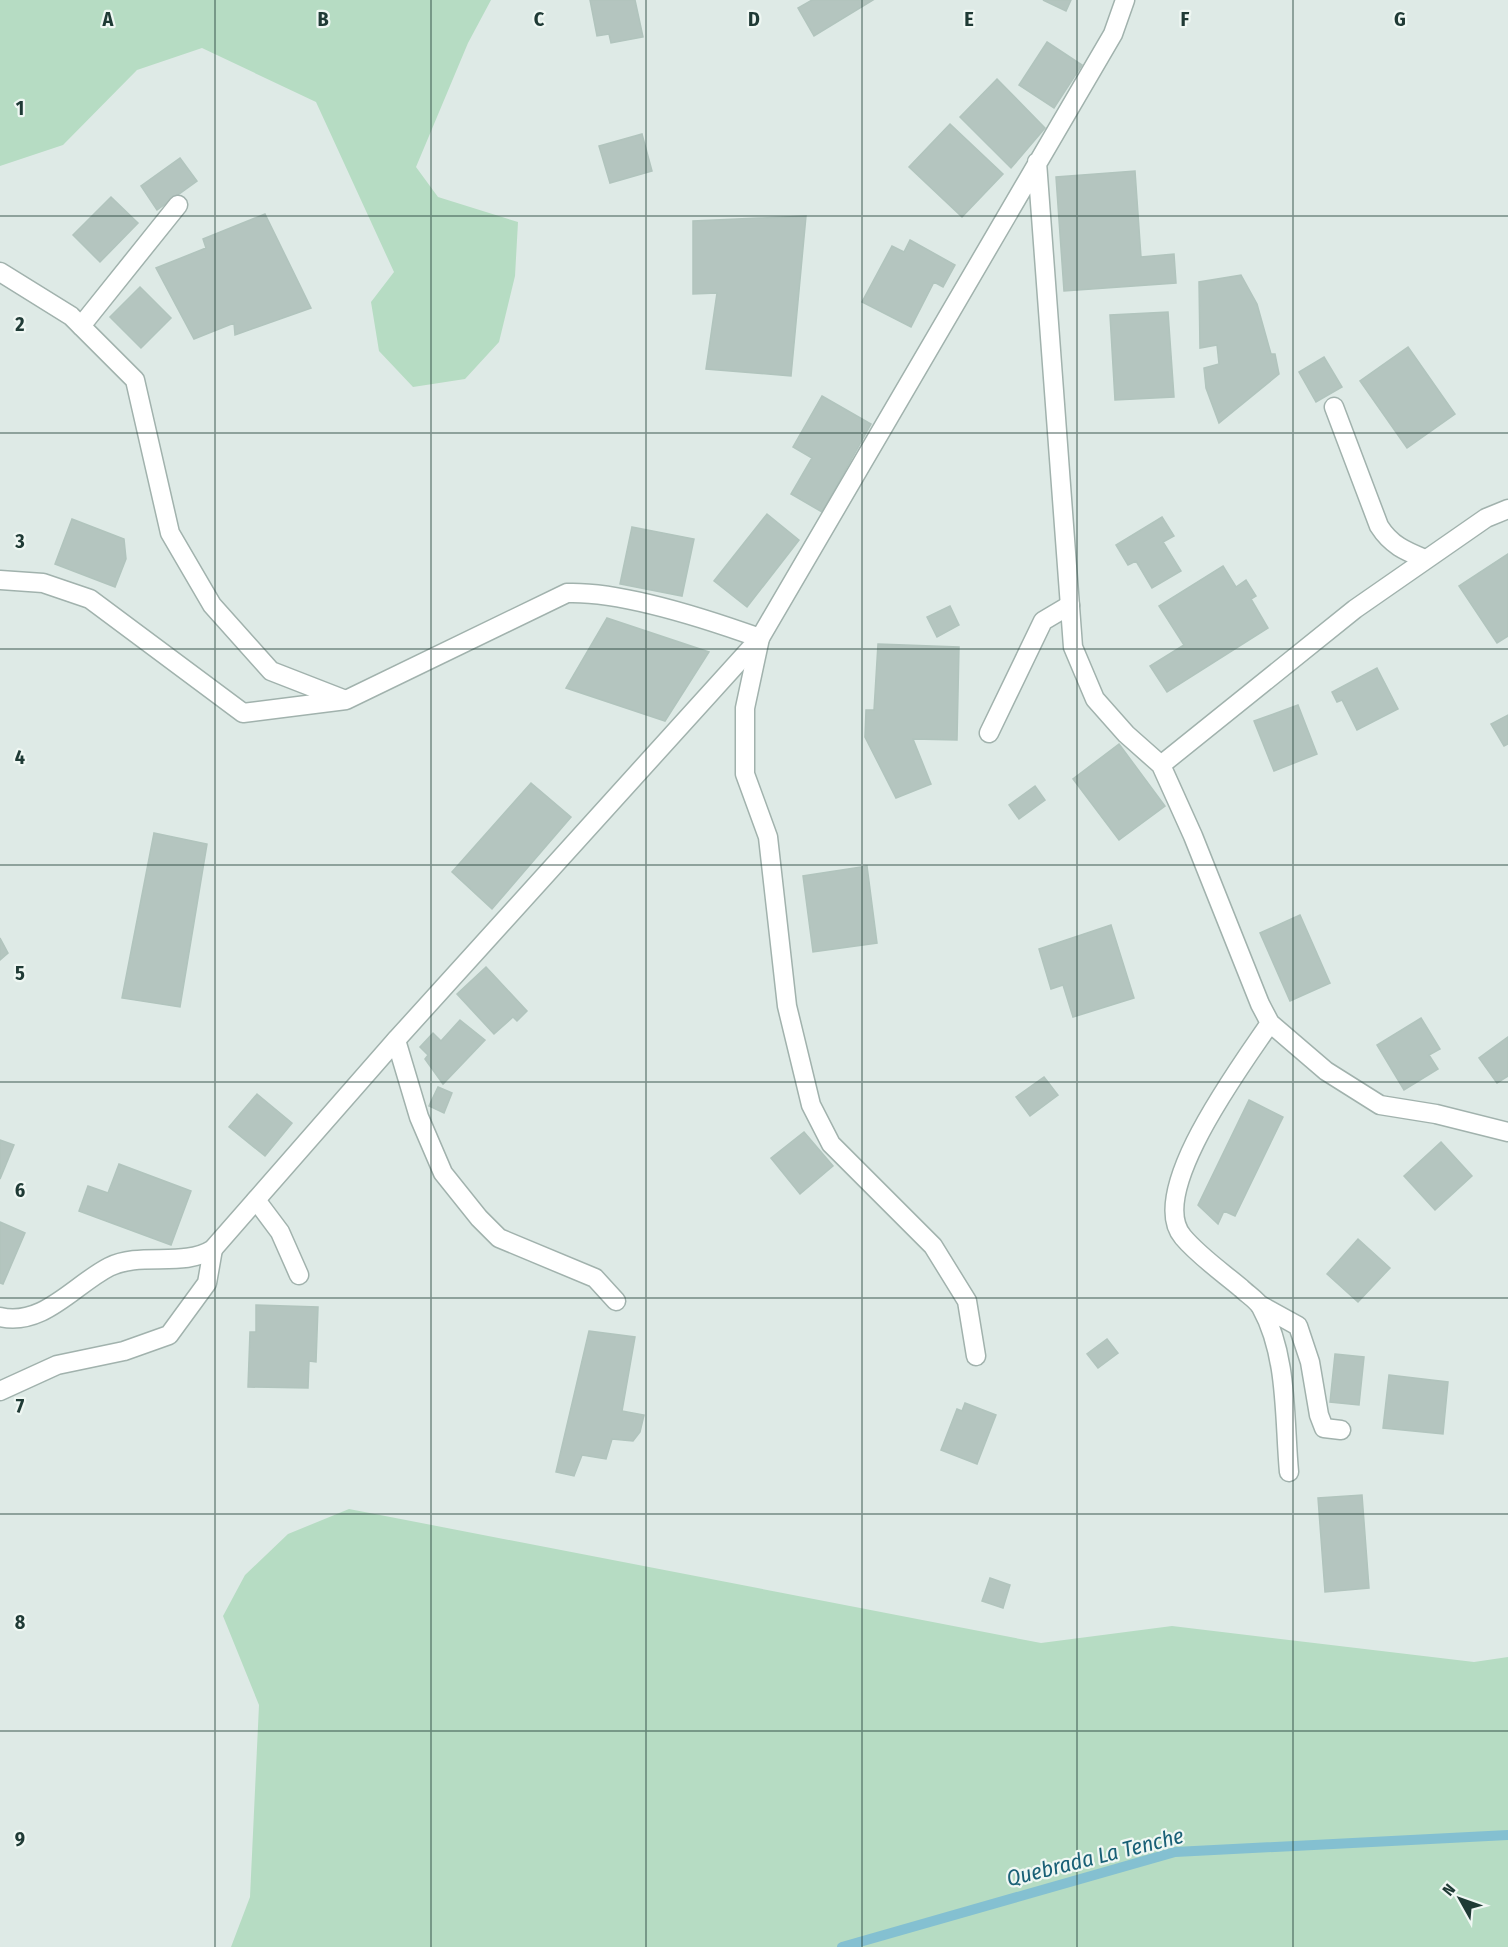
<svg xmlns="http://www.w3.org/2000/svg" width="1508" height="1947" font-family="'Fira Sans Condensed',sans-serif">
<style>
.green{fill:#b6dcc3}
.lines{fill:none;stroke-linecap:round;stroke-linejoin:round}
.stream{stroke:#84c0d1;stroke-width:10}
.building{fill:#b4c5bf;stroke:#b1c4bd;stroke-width:1.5}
.service-casing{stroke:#a1b2ad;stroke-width:21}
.minor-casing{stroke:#a1b2ad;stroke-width:21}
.service{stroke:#fff;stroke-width:18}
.minor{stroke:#fff;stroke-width:18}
.grid{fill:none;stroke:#1f3a35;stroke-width:1.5;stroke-opacity:0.55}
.labels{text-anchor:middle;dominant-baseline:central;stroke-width:4.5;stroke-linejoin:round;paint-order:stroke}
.water-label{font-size:22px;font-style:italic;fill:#196076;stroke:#eff7f3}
.grid-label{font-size:20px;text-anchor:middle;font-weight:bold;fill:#1f3a35;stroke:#eff7f3;stroke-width:4.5;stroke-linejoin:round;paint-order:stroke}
</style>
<rect width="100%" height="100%" fill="#deeae6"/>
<path class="green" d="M0,0H491L468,43L416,167L438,197L518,222L515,276L499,342L465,379L413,387L379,351L371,302L394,272L316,102L202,48L137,70L63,145L0,166Z
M349,1509L1041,1643L1172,1626L1474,1662L1508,1657V1947H231L250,1897L259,1705L223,1616L245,1575L288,1534Z"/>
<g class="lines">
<path class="stream" d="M842,1947L1175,1852L1508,1835"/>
</g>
<path class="building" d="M590,0H635L643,37L611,43L609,34L597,36Z
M812,0H873L814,36L798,8Z
M1043,0H1071L1066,11Z
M1047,42L1082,65L1054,108L1019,85Z
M997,79L1045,128L1011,168L960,117Z
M950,124L1003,174L962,217L909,167Z
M642,134L652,171L610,183L599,146Z
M180,158L197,181L157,210L141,186Z
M1135,171L1141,257L1174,254L1176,283L1064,291L1056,177Z
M111,197L138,223L100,262L73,235Z
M265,214L311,308L235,335L234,323L194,339L156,268L206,248L203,239Z
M806,216L791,376L706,369L717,293L693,294V221Z
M910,240L955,265L943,287L934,282L911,327L862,302L892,246L904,252Z
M1241,275L1257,304L1271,354H1275L1279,374L1219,423L1206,388L1204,368L1219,364L1217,345L1200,348L1199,282Z
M140,287L171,318L141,348L110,317Z
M1168,312L1174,397L1115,400L1110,315Z
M1408,347L1455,414L1407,448L1360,381Z
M1324,357L1342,387L1316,402L1299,372Z
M822,396L871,424L822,512L791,494L812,458L793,447Z
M767,514L799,540L747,607L714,581Z
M1162,517L1174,536L1163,542L1181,571L1152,588L1136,561L1128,565L1116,545Z
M72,519L124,539L126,559L115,587L55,564Z
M632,527L694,539L682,596L620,584Z
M1508,554V636L1497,643L1459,586Z
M1223,566L1236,587L1246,580L1256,596L1251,599L1268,628L1167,692L1150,666L1184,645L1159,606Z
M950,606L959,625L937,637L927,617Z
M607,618L709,652L665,721L566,688Z
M878,644L959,647L957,740L913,739L931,784L896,798L865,737L866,710H874Z
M1377,668L1398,709L1357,730L1342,700L1337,702L1332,692Z
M1298,705L1317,754L1274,771L1254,721Z
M1508,715V744L1504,746L1491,724Z
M1119,744L1165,806L1119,840L1073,779Z
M531,783L571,817L492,909L452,872Z
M1035,786L1045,800L1019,819L1009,805Z
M154,833L207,844L180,1007L122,998Z
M867,866L877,943L813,952L803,876Z
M1300,915L1330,983L1290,1001L1260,933Z
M1111,925L1134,998L1073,1017L1063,985L1051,989L1039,949Z
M0,938L8,953L0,960Z
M486,967L527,1011L517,1021L513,1017L494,1034L457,994Z
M1421,1018L1440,1049L1429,1055L1438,1069L1404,1090L1377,1045Z
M460,1020L485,1040L443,1084L425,1059L428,1055L420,1047L433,1033L441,1041Z
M1508,1037V1076L1497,1083L1479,1058Z
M1044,1077L1058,1095L1030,1116L1016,1097Z
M438,1087L452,1093L444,1113L429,1106Z
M257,1094L292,1123L265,1156L229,1127Z
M1249,1100L1283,1117L1235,1216L1224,1211L1218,1224L1198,1205Z
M804,1132L833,1166L800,1194L771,1158Z
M0,1140L14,1145L0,1179Z
M1441,1142L1472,1176L1435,1210L1404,1176Z
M119,1164L191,1191L171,1245L79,1211L88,1186L108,1193Z
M0,1222L25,1233L3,1284L0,1283Z
M1358,1239L1390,1268L1358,1302L1327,1274Z
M256,1305L318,1307L316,1362L309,1361L308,1388L248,1387L250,1332H256Z
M589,1331L635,1337L622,1411L644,1415L640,1432L633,1441L612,1439L606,1459L582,1455L574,1476L556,1472Z
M1107,1339L1118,1353L1098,1368L1087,1354Z
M1335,1354L1364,1357L1359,1405L1330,1402Z
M1389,1375L1448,1382L1443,1434L1383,1428Z
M965,1403L996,1415L977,1464L941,1450L957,1409L962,1411Z
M1362,1495L1369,1588L1325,1592L1318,1498Z
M990,1578L1010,1585L1003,1608L982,1601Z"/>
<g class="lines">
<defs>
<path id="service" d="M81,326L178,205
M1334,407L1379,526C1391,545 1405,551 1425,559
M760,638L745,708V774L768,837L787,1006L811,1105L831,1144L933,1246L967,1301L976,1356
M989,733L1043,621L1070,605
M396,1040L419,1117L443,1173L479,1218L499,1238L595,1278L616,1301
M256,1200L280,1232L299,1275
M1260,1305L1298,1326L1310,1362L1319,1415L1324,1428L1341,1430
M0,1391L57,1365L124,1351L169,1335L207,1283L213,1249"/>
<path id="minor" d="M1037,162L1073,647L1095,699L1126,734L1161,765L1193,836L1260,1004L1270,1023L1326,1071L1380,1105L1436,1114L1508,1132
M0,272L71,316L135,380L170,533L212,605L271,671L343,699
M0,580L43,583L90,599L243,713L346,700L567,593C623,591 707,619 760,638
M1161,765L1355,609L1486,518L1508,509
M1270,1023C1244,1062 1145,1193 1183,1237C1199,1256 1222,1272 1241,1288C1247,1294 1257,1300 1261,1307C1288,1356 1284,1417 1289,1472
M0,1317C43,1327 74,1285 109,1267C141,1251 183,1268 213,1249L396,1040L760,638L1113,34L1125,0"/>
</defs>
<use href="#service" class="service-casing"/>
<use href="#minor" class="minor-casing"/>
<use href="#service" class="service"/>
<use href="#minor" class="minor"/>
</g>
<path class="grid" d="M215,0V1947M431,0V1947M646,0V1947M862,0V1947M1077,0V1947M1293,0V1947M0,216H1508M0,433H1508M0,649H1508M0,865H1508M0,1082H1508M0,1298H1508M0,1514H1508M0,1731H1508"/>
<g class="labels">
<g class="water-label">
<text transform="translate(1095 1857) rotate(-14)">Quebrada La Tenche</text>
</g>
</g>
<g class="grid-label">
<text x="108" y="26">A</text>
<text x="323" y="26">B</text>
<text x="539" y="26">C</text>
<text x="754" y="26">D</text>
<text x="969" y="26">E</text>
<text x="1185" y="26">F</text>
<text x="1400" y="26">G</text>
<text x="20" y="115">1</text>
<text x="20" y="331">2</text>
<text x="20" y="548">3</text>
<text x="20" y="764">4</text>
<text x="20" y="980">5</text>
<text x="20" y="1197">6</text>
<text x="20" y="1413">7</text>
<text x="20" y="1629">8</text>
<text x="20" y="1846">9</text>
</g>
<g transform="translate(1460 1899) rotate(310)" stroke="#eff7f3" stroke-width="4.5" paint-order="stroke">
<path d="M0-4.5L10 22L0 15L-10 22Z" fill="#1f3a35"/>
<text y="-9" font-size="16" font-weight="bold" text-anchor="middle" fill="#1f3a35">N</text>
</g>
</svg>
